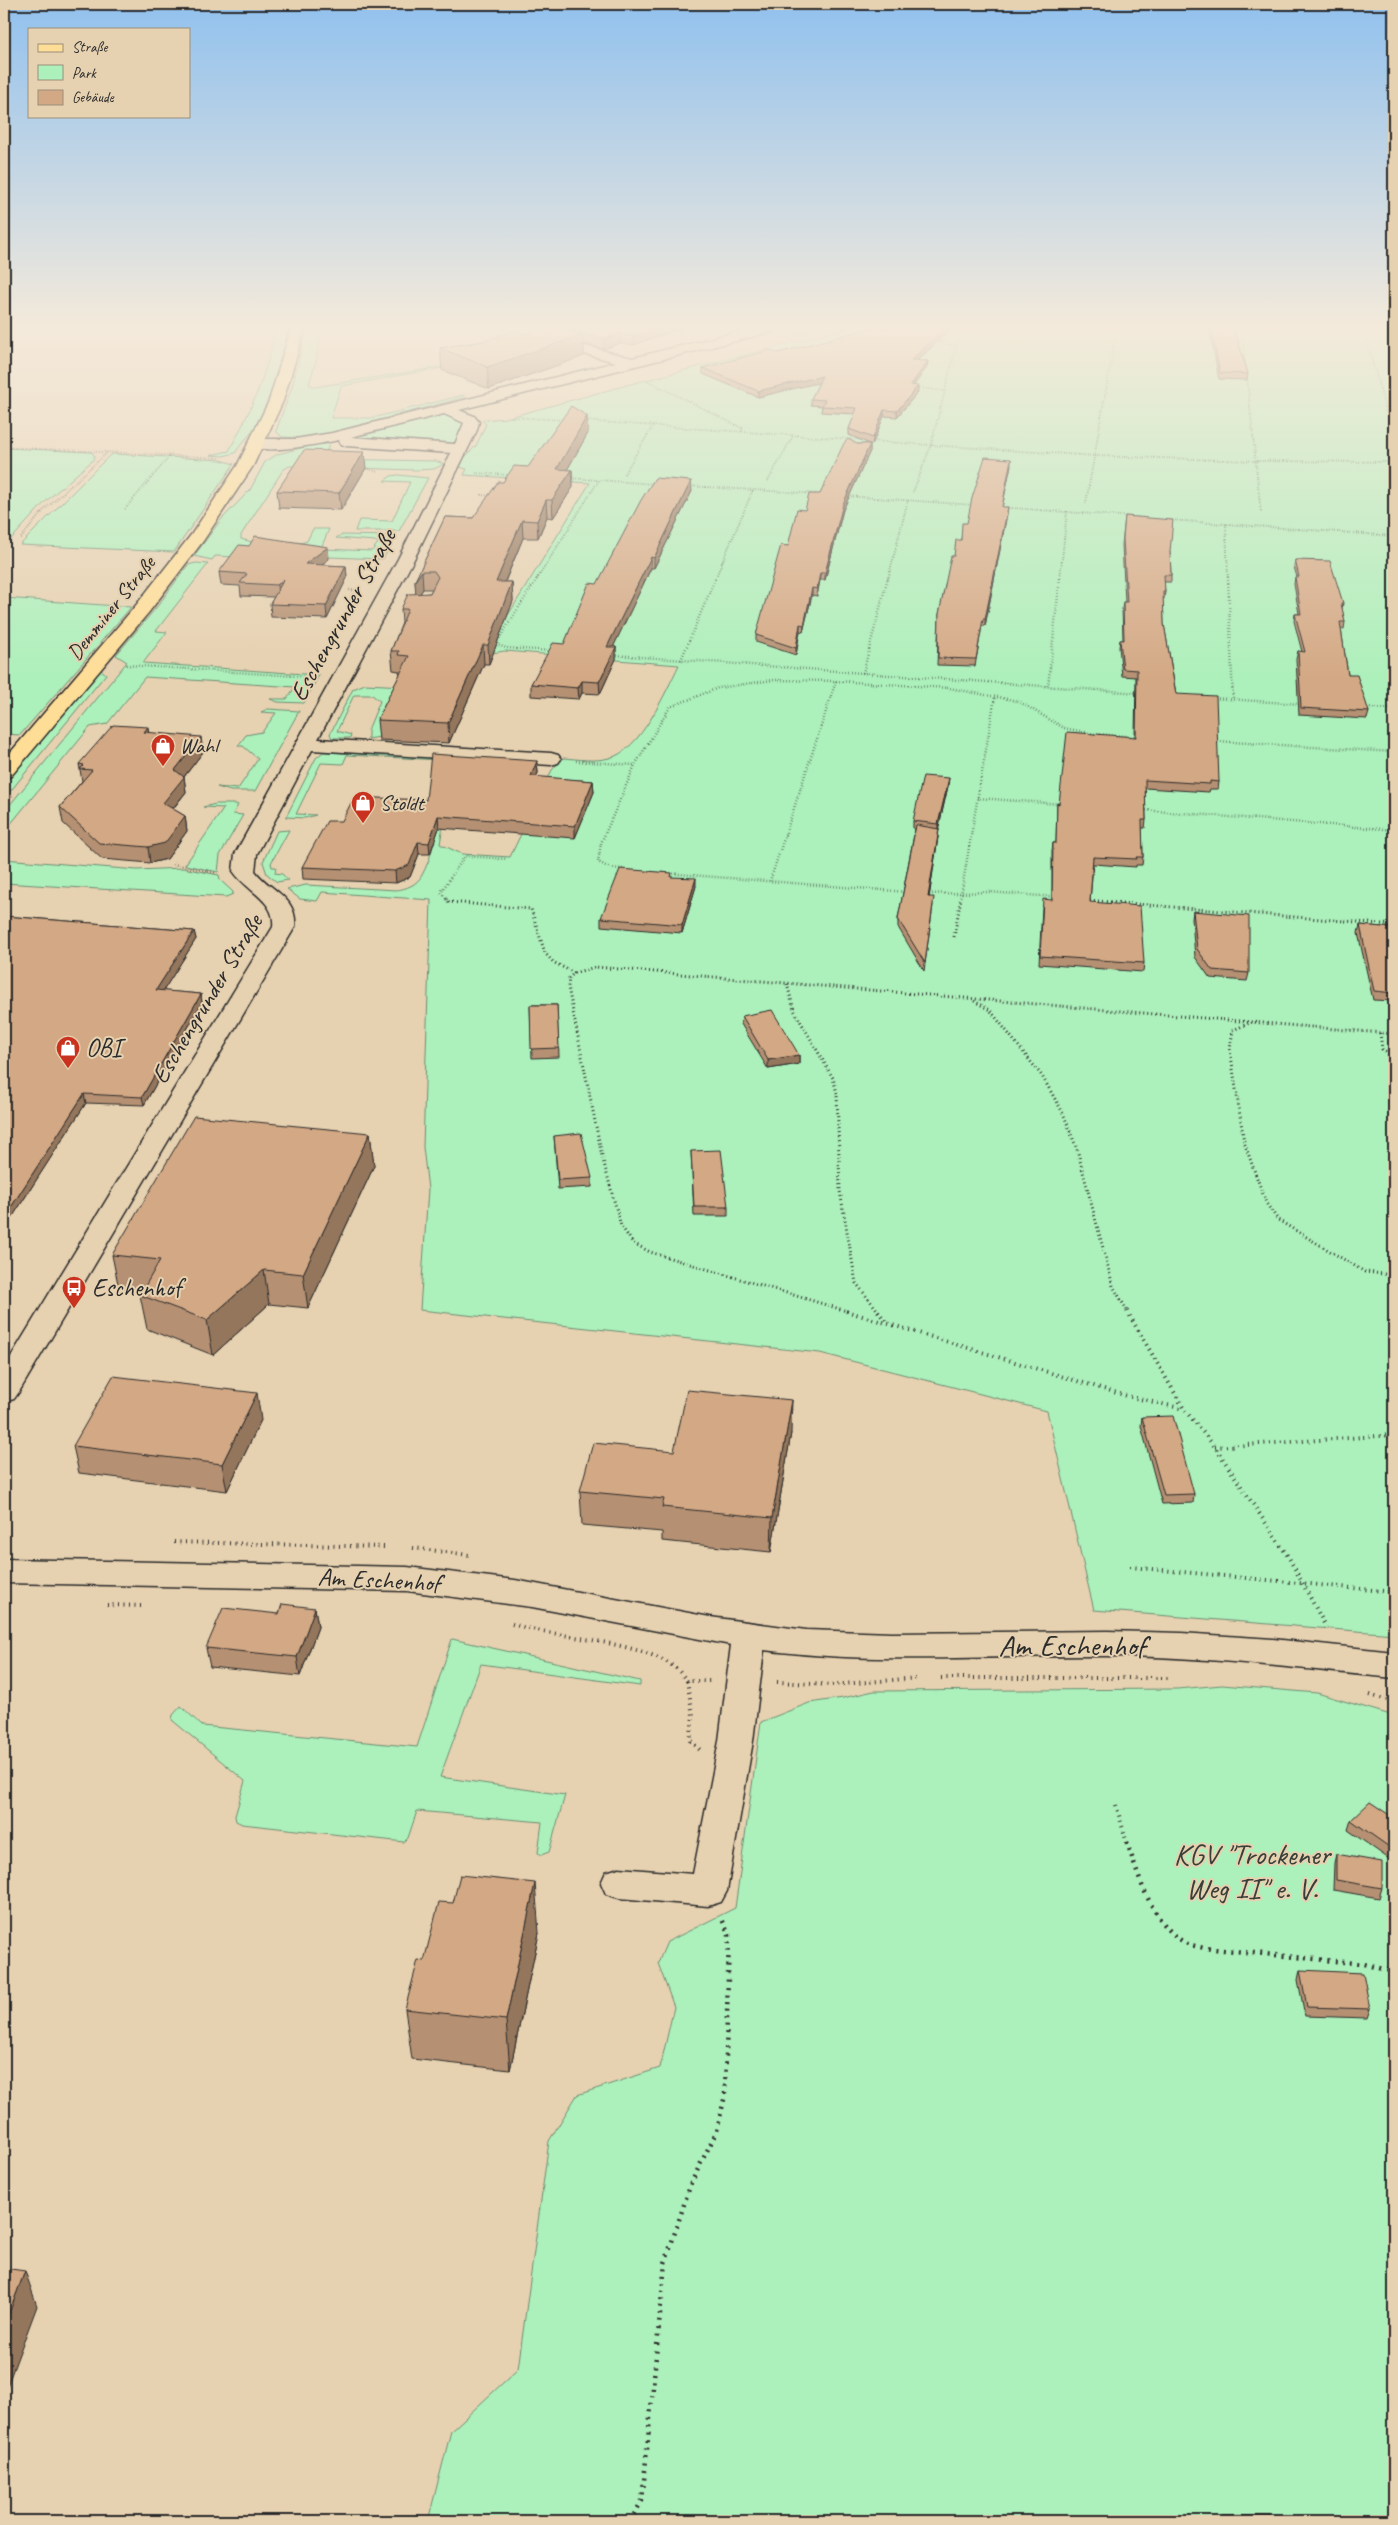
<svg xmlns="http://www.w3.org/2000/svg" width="1398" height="2525" font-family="Caveat,sans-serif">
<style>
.green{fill:#acf0bb;stroke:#6c8e73}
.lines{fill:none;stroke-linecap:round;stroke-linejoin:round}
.minor-casing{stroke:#2b2b2b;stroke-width:3}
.major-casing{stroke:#2b2b2b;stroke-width:3}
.path-far4{stroke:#2b2b2b;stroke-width:2;stroke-dasharray:0.5 2;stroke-linecap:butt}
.path-far3{stroke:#2b2b2b;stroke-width:2.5;stroke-dasharray:0.5 2.5;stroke-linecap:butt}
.path-far2{stroke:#2b2b2b;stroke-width:3;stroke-dasharray:1 3;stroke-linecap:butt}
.path-far1{stroke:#2b2b2b;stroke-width:4;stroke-dasharray:1 4.5;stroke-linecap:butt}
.path{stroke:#2b2b2b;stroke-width:4.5;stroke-dasharray:2 5.5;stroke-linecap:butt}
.minor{fill:#e6d1b0;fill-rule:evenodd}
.major{fill:#fedd96;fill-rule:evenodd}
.wall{fill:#b59072;stroke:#2b2b2b;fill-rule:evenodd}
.shaded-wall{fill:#94765c;stroke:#2b2b2b}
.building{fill:#d3a884;stroke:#2b2b2b}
.labels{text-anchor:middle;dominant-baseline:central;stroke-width:4;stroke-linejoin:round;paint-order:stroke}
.far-street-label{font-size:21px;fill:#2b2b2b;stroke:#e6d1b0}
.far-poi-label{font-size:21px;fill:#2b2b2b;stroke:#e6d1b0;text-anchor:start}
.street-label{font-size:25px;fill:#2b2b2b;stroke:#e6d1b0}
.poi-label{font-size:25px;fill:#2b2b2b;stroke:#e6d1b0;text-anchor:start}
.near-street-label{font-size:30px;fill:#2b2b2b;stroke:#e6d1b0}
.near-park-label{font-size:30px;fill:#383f39;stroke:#e6d1b0}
</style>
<rect width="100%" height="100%" fill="#e6d1b0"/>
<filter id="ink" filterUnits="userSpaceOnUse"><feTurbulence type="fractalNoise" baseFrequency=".02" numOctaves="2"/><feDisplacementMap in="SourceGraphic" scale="10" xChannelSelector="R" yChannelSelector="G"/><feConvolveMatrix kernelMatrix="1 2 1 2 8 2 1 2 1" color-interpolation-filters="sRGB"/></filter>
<g filter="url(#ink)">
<path class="green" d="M276,328H288C283,354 269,407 254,428C249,437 241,443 235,453L223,456L211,455L229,451C250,413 268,372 276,328Z
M307,328H321L316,361L309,384L315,387L485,360L341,386L331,418H372L464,395L465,397L326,434L305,438L282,437L276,431L292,387Z
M850,328H1394V1634L1094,1610L1047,1411L820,1353L420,1310L428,1189L423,1147L431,900L322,892L317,901L300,899L287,889L306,885L396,890C406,889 417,885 422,875C440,843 438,800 442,764L440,760L347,755L343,764L321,763L296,814L316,815L305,818L286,817L316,758L323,752L443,758L445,813L440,844L462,854L510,857L552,770L563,758C578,759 595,762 609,758C640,752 666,691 679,665L505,651L484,654L590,483L464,475L467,469L460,467L463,459L476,446L486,424L482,420L506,418L631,384Z
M443,414L463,421L462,429L454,443L445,445L360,439L356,435Z
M317,444H329L325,457L327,459L436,461L444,464L434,469L417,470L289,466L283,470L241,535V539L252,542L301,543L307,541L313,529H329L321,548L323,549L372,551L378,543L375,541L336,538L341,535L396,536L383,559L303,556L300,560L215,556L212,560L194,556L220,521L250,490L265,462L278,454Z
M4,448L91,452L94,455V459L45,502L4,547Z
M113,454L221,460L234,464L174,552L20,545L109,456Z
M398,475L428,478L399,531H355L359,520L392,521L410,482L384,481L391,476Z
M196,563L208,564L156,631L167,632L143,663L319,675L304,703L278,702L270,699H287L295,687L145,677L107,724L90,727L4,832V812L127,662L116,655L156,608L188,565Z
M4,598L131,607L20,735L4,734Z
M101,670L106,674L4,799V782Z
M365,684L463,689L471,694L403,691L380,737L368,739V730L380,701L372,695H354L337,731L351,735L350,738H332L330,734L353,689Z
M268,709L299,711L255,791H231L217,787L238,789L258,759L243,746H238L246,735L262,732L276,713L261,712Z
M216,804H236L238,805L233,814L243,815L220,855L218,872L185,865L224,808L203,807Z
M289,830L271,863L272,867H276L275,873L282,874L288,880L277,882L267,874L263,862L277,831Z
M4,859L137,870L183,868L219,875L220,880L233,892V894L226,897L4,883Z
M452,1639L640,1681V1686L481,1664L440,1777L565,1795L549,1852L541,1855L538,1853L542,1822L417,1811L408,1838L404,1842L242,1824L236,1821L235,1816L245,1781L172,1720L173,1715L181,1706L202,1726L417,1747Z
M1222,1685L1317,1693L1394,1716V2521H428L451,2431L518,2369L549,2141L577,2095L660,2068L674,2007L658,1963L667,1942L735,1908L761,1722L809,1703L843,1698L874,1691L1178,1689Z"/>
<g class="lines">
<defs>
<path id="minor" d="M561,328H575L570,342L632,358L754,328H777L776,331L459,410L474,416L479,422L477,430L414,559L318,739L551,753L558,755L561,759L558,763L551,765L312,750L257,854L255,871C270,891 298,897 295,927L19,1392L14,1399L4,1402V1368L273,927C276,900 247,892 233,871L235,854L398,559L451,453L346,446L341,444L339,440C324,443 259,457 249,444L257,439H295L332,433L616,362L557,347L555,344ZM444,414L464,423L455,444L351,437Z
M4,1559L407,1567L515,1580L710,1617L806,1630L892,1633L1107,1631L1181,1633L1273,1639L1394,1652V1678C1299,1669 1204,1656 1108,1656C993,1655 878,1665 764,1650L753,1741L727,1891L721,1902L708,1906L619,1898L606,1894L601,1883L606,1872L619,1868L693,1874L719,1741L731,1645L532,1607L407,1591L4,1583Z"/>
<path id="major" d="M291,328H305L283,401L253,466L203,541L149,612L11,776L4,778V760L137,604L191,535L237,466L269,401Z"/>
</defs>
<use href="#minor" class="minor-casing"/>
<use href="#major" class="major-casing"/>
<path class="path-far4" d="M1242,328L1246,371
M1363,328L1394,440
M793,334L817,328
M934,341L956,346
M1247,378L1261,514
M648,381L742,428V432
M916,388L946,391
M511,417L565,420
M583,421L864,440
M870,441L1096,456L1255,461L1394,462
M4,447L221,458
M362,467L378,472
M476,473L510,475
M624,474L653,426
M569,478L655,484
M768,481L793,436
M688,486L819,494
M913,492L931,445L961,328
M481,495L490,496
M846,496L974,505
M1086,503L1117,328
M1000,507L1146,518
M125,509L170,456
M1170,520L1394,536
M1226,524L1228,579
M21,538L43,511L108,452
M537,579L599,480
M715,579L753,490
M888,579L908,500
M1060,579L1067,511"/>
<path class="path-far3" d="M538,577L497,642L498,645L506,648L553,651
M1228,577L1233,699
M349,590L361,591
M614,655L1139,693
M681,660L716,577
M126,665L312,677
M863,673L888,577
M1048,686L1060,577
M1212,698L1301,704
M1364,708L1394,709
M1215,741L1394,752
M576,761L635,765
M977,798L1061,804
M4,806L13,795
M1143,810L1394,830
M173,864L216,873
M623,869L610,868L598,862L601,843L635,765L670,707L718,688L773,680L836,681L949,688L1018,701L1064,728L1095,734L1139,737
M652,872L908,892
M770,881L836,681
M926,894L989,892L1055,897
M447,900L441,892L465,856L507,859
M960,900L995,697"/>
<path class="path-far2" d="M446,898L449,902L531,909L545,953L553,962L574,973L569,978L568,987L602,1156L621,1226L633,1243L650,1252L850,1312
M1086,900L1394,925
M954,937L961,898
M574,973L595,967L1394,1034
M787,984L794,1010L833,1078L837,1093L840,1191L856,1283L879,1312
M974,1001L990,1010L1042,1076L1063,1113L1077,1149L1113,1286L1128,1312
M1252,1022L1233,1030L1230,1049L1244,1142L1266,1203L1278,1220L1365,1272L1394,1275
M1380,1033L1382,1049L1394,1060"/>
<path class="path-far1" d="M846,1311L1127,1396L1184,1409
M878,1311L886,1322
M1127,1311L1184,1409L1215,1447L1289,1558L1326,1627
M1215,1447L1394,1435
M174,1542L387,1547
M413,1548L469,1555
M1130,1567L1394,1592
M107,1605L143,1606
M512,1624C554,1637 643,1642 674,1667C679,1670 683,1676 687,1681H711
M941,1678H1170
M687,1681L693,1715L690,1744
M777,1682L830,1685L918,1678
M1370,1695L1394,1702
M691,1741L700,1750
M1116,1805L1127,1843"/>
<path class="path" d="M1127,1842C1138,1876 1151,1920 1182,1941C1188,1945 1196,1946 1204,1948L1364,1964L1387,1970L1394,1975
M630,2521L642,2501L665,2263L691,2183L717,2131L725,2095L729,1935L722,1919"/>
<use href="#minor" class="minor"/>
<use href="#major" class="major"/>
</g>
<path class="wall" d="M681,328L633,345L620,343L604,349L584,344V356L489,389L442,370L440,348L526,334Z
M871,328H952L917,361H928L927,367L914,385L918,392L897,417L884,416L872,445L849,435V429L855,414L821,412L822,406L811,405V399L819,382L758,397L703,374V368L778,353Z
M1209,328H1234L1248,374L1247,380L1219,379Z
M588,433L567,470H572L573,487L553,518L547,517L538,538H523L505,582H512L513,601L489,664H484L449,743L379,740L377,720L400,675L399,671L393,670L391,651L402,623L401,609L416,594L415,581L445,517L473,518L503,482ZM423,589H432L430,593L420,594Z
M857,444H870V451L843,510L825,580H820L817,596L812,595L803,632L800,631L796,655L756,642V635L788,546L805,510L820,494Z
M1011,465L1002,507L1007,514L985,626H982L975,666L937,665L939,614L954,556L967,523Z
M366,468L341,510L279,508L277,491Z
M692,491L654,568H651L613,647H616V659L600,694L582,693L579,699L531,696V684L564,644L597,584Z
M1125,516L1170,552L1171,575V582H1164L1165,592L1164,599H1163L1164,624L1176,694L1219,782L1218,789H1210L1209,792L1145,788L1146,820L1145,828H1142L1143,857L1142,865H1136V867L1093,864L1090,902L1144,963L1143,972L1039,964L1042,907L1052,900V851L1053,843H1056L1057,803L1059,804L1135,737L1136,677L1122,676L1119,647L1120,640H1123L1122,609L1123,602H1125L1122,545Z
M329,559L322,565L346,566L347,578L327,619L271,617L270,604L274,597L241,596L240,586L221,585L219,572Z
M1295,560L1343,603L1342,609L1345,622L1344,629H1341L1348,675L1369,712L1367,719L1299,715L1296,659L1298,651L1302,652L1294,621L1295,614H1299L1294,584L1295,577H1297L1294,567Z
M149,733L203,752L184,777L186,792L173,809L185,816L187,831L167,859L150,863L102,859L63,823L60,807L82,781L79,764Z
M537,761L538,773L536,777L593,781L594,792L575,838L439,828L430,854H419L410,877L396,883L303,879L302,867L426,800Z
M948,786L938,829V837L929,897L933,905L924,971L898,927V919L915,829H913V821Z
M672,877L696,886L682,933L601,926V918Z
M1193,911L1249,973L1247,981L1210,978L1195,957L1192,919Z
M4,916L194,931L196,939L163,991L201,994L202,1003L144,1105L86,1103L4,1230Z
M1360,925L1394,928V1001L1373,1000L1358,933Z
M530,1005H557L559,1057L532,1058Z
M742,1016L799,1055V1064L768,1069L741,1024Z
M370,1133L374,1166L308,1308L269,1304L213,1355L147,1329L140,1295L142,1292L119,1289L112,1255Z
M554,1136L592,1178V1187L558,1189Z
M691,1151L728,1207V1216H694Z
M1142,1417L1194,1494L1193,1503L1162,1504L1141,1426Z
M261,1420L227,1491L79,1473L73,1446Z
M791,1433L771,1552L662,1541V1532L582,1525L580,1491L674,1451Z
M315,1608L318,1627L300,1676L210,1667L206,1648L279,1614Z
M1394,1743V1766L1392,1765Z
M1394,1818V1854L1389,1859L1348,1830L1351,1820Z
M1336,1854L1382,1888L1379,1898L1333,1890L1334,1863Z
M453,1903L539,1933L510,2070L412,2059L405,2009L424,1961Z
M1300,1970L1370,2009L1367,2018L1305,2016L1298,1980Z"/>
<path class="shaded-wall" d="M655,328H681L633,345V336Z
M946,328H952L911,366V360Z
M620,334V343L604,349V339Z
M583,335L584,356L489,389L487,367Z
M928,361L927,367L910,391L911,385Z
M822,376V382L758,397V391Z
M918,386V392L897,417V411Z
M884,410V416L872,445L873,438Z
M587,416L588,433L558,486L557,469Z
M870,444V451L843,510L825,580V573L843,504Z
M364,452L366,468L341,510L339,493Z
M1011,459V465L1001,513L1002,507Z
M572,470L573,487L553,518L552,500Z
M691,481L692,491L654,568V558Z
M546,500L547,517L538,538L537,521Z
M1008,507L1007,514L985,626V619Z
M522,520L523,538L497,600L496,582Z
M328,547L329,559L306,577L305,564Z
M651,557V568L608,658L607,647Z
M346,566L347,578L327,619L326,606Z
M422,571L423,589L416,599L415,581Z
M820,573V580L817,596V589Z
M284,579L278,598L277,585Z
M512,582L513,601L489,664L488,645Z
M812,588V595L803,632L804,625Z
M800,624V631L796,655V648Z
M483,645L484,664L449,743L448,723Z
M616,647V659L600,694L599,682Z
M582,681V693L579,699L578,688Z
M148,727L150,742L144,732Z
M201,737L203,752L183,778L184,777L186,792L165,818L163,803L175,770Z
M537,761L538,773L531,787V776Z
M949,778L948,786L938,831V824Z
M593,781L594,792L575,838V826Z
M185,816L187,831L167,859L150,863L148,847Z
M438,816L439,828L430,854L429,843Z
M939,829L938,837L928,905V897Z
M418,842L419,854L410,877L396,883L395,871Z
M696,878V886L682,933V925Z
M194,931L196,939L158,999L156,990Z
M201,994L202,1003L144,1105L142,1097Z
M799,1055V1064L768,1069V1060Z
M84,1094L86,1103L4,1230V1218Z
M370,1133L374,1166L308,1308L303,1274Z
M264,1270L269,1304L213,1355L207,1320Z
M257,1393L261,1420L227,1491L222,1464Z
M792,1400L791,1433L771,1552L772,1518Z
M315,1608L318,1627L300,1676L297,1657Z
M1394,1847V1854L1389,1859L1392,1849Z
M535,1883L539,1933L510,2070L506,2020Z
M25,2271L37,2306L4,2394V2326Z"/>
<path class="building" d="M540,328H558L583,335L487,367L440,348L484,341L515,331L526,334Z
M573,328H655L633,336L620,334L604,339L572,331Z
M871,328H946L911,360L928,361L911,385L918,386L897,411L884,410L873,438L849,429L857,408L822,406L825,400L811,399L822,376L758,391L703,368L770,350L778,353Z
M1211,328H1234L1248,374L1220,373Z
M571,406L587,416L557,469L572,470L552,500H546L537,521L522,520L496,582H512L488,645H483L448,723L377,720L409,656L398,655L399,651H391L408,609H401L408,594L430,593L438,577L434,571H422L415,581L445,517L473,518L498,482H503L514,466L528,467Z
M848,439L857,444H870L843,504L825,573H820L817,589L812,588L804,625L800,624L796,648L756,635L781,545L788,546L797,509L805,510L809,494H820L844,443Z
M304,450L364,452L339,493L277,491Z
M985,457L1011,459L1002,507H1008L985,619H983L976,659L938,658L939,614L951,556H954L956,540H961L962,523H967L972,498Z
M655,478L691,481L654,558L651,557L607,647H616L599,682L582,681L578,688L531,684L553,643L564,644L589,583L597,584L641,500Z
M1125,516L1173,520L1170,552L1171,575H1164L1165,592H1163L1164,624L1176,694L1216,696L1219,782L1210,781V784L1145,780L1146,820H1142L1143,857H1136L1137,859L1093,857L1090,902L1140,906L1144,963L1040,956L1043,899L1052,900L1053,843H1056L1057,803L1059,804L1067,732L1136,737L1137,670L1123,669L1120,640H1124L1123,602H1127L1123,539Z
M255,536L328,547L305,564L346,566L326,606L270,604L284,579L277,585L240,583L247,574L219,572L239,545L249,546Z
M1295,560L1330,561L1343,603H1341L1345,622H1340L1348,675H1357L1369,712L1301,708L1298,651L1305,652L1295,614H1301L1295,577H1299Z
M113,725L148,727L144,732L201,737L175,770L184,777L163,803L185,816L165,843L148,847L99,843L60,807L92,770L80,769L84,765L79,764Z
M431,754L537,761L531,776L593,781L575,826L438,816L429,843L418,842L409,865L395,871L302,867L327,821H342L354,797L426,800Z
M923,776L949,778L938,824L913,821Z
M916,825L939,829L928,897H934L925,963L898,919Z
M620,869L672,873L671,877L696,878L682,925L601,918Z
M1193,911L1249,916V973L1212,970L1197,949Z
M4,916L194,931L156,990L201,994L142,1097L84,1094L4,1218Z
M1360,925L1394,928V993L1374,991Z
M530,1005H557L559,1048L531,1049Z
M772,1010L799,1055L768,1060L742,1016Z
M194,1116L370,1133L303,1274L264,1270L207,1320L140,1295L160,1260L112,1255Z
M581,1133L592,1178L558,1180L554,1136Z
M721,1150L728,1207H694L691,1151Z
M113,1376L257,1393L222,1464L73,1446Z
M687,1390L792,1400L772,1518L662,1507L664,1499L580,1491L593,1443L674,1451Z
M1173,1416L1194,1494L1164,1495L1142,1417Z
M282,1604L315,1608L297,1657L206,1648L223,1608L279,1614Z
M1370,1802L1394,1818V1847L1392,1849L1351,1820Z
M1336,1854L1382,1862V1888L1336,1880Z
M460,1875L535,1883L506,2020L405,2009L418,1960L424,1961L439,1902L453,1903Z
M1300,1970L1363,1973L1370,2009L1307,2007Z
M4,2268L25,2271L4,2326Z
M1222,2515H1271L1272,2521H1223Z"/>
</g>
<linearGradient id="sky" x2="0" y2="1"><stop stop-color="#91c1ee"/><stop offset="0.48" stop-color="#f4eadb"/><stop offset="1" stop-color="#f4eadb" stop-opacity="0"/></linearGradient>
<rect width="1398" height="682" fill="url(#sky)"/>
<defs>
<symbol id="shop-pin" viewBox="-11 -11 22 30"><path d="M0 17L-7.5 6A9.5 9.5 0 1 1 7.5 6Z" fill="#c8321e" stroke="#e6d1b0"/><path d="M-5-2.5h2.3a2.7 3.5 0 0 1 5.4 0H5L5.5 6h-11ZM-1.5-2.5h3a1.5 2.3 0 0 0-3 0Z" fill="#fff"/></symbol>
<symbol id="bus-pin" viewBox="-11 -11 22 30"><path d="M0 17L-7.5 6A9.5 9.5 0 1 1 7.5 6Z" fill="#c8321e" stroke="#e6d1b0"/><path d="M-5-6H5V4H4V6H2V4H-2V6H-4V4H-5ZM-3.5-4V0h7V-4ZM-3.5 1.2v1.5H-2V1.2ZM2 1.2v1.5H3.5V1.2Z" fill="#fff"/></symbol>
</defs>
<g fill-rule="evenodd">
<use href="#shop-pin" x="149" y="732" width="28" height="38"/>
<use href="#shop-pin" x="349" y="789" width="28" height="38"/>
<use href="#shop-pin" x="54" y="1034" width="28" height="38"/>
<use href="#bus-pin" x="60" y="1274" width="28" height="38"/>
</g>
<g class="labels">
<g class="far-street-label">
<text transform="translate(111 608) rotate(-51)">Demminer Straße</text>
</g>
<g class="far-poi-label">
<text x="180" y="746">Wahl</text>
<text x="380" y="803">Stoldt</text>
</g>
<g class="street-label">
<text transform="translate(343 615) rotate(-61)">Eschengrunder Straße</text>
<text transform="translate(207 999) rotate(-59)">Eschengrunder Straße</text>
<text transform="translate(379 1580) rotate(3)">Am Eschenhof</text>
</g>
<g class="poi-label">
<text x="86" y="1048">OBI</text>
<text x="92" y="1288">Eschenhof</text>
</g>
<g class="near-street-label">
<text x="1072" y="1645">Am Eschenhof</text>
</g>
<g class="near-park-label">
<text x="1252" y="1854">KGV "Trockener<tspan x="1252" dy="34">Weg II" e. V.</tspan></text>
</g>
</g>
<rect width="1398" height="2525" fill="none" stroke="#e6d1b0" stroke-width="20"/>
<rect x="10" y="10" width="1378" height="2505" fill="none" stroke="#2b2b2b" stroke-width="2" filter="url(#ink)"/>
<rect x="28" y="28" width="162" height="90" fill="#e6d1b0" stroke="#9b8f7b"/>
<rect x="38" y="44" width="25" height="8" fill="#fedd96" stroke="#9b8f7b"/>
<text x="72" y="52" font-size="15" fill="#2b2b2b">Straße</text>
<rect x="38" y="65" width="25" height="15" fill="#acf0bb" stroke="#9b8f7b"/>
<text x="72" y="78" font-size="15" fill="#2b2b2b">Park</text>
<rect x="38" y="90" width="25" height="15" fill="#d3a884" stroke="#9b8f7b"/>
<text x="72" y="102" font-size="15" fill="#2b2b2b">Gebäude</text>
</svg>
